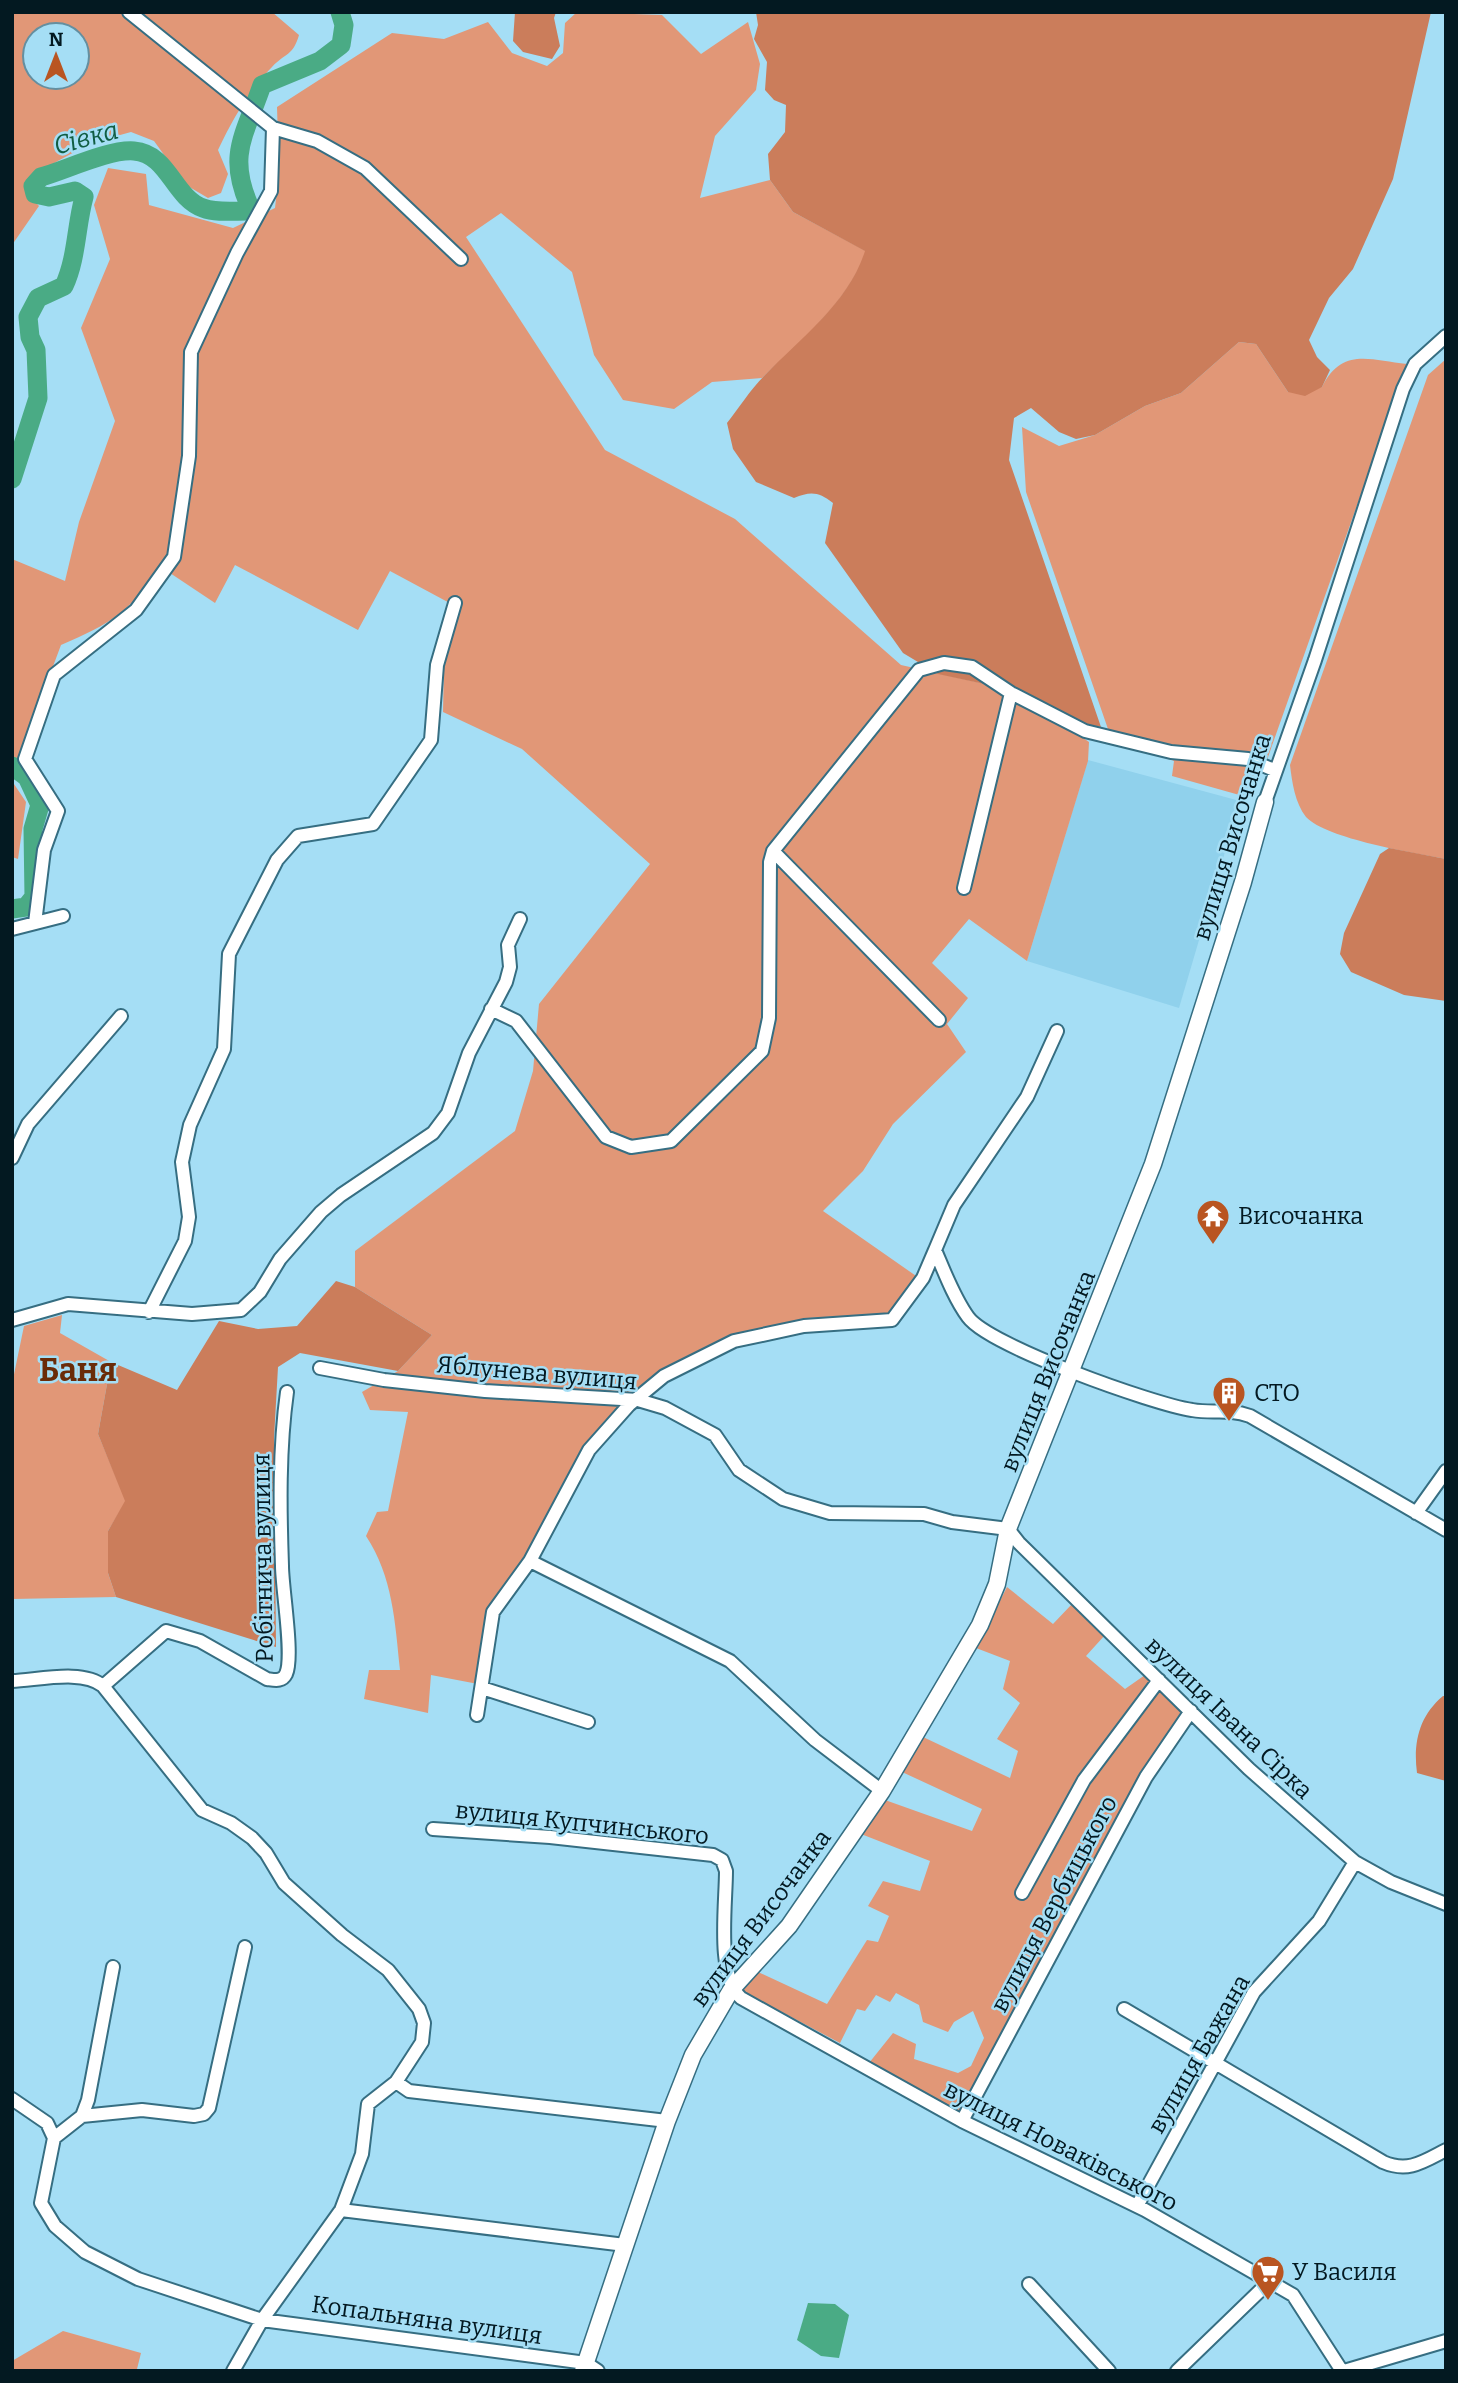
<svg xmlns="http://www.w3.org/2000/svg" width="1458" height="2383" font-family="Bitter,serif">
<style>
.built{fill:#90d1ec}
.green{fill:#e19777;fill-rule:evenodd}
.forest{fill:#cb7d5b}
.water{fill:#4aab85}
.lines{fill:none;stroke-linecap:round;stroke-linejoin:round}
.river{stroke:#4aab85;stroke-width:19}
.street-casing{stroke:#366e82;stroke-width:16}
.secondary-casing{stroke:#366e82;stroke-width:19}
.street{stroke:#fff;stroke-width:12}
.secondary{stroke:#fff;stroke-width:16}
.labels{text-anchor:middle;dominant-baseline:central;stroke-width:5;stroke-linejoin:round;paint-order:stroke}
.street-label{font-size:24px;fill:#031921;stroke:#a5def5}
.poi-label{font-size:24px;fill:#031921;stroke:#a5def5;text-anchor:start}
.water-label{font-size:26px;font-style:italic;fill:#115d43;stroke:#a5def5}
.district-label{font-size:32px;font-weight:bold;fill:#6a2b08;stroke:#a5def5}
</style>
<rect width="100%" height="100%" fill="#a5def5"/>
<path class="built" d="M1088,760L1240,801L1179,1008L1027,961Z"/>
<path class="green" d="M12,12H272L299,35C293,56 285,53 272,67C249,91 232,120 218,150L228,174L221,193L208,198L186,185L154,141L131,132L91,143L56,162L31,177L25,191L39,206L12,245ZM35,35H77V77H35Z
M577,12L662,15L701,54L748,22L760,64L756,90L715,136L700,198L770,180L793,212L866,251C849,302 799,342 762,378L712,382L674,409L623,400L594,355L572,272L501,213L466,237L605,450L735,519L901,665L1012,690L1089,742L1088,761L1027,961L969,919L932,963L968,998L947,1024L966,1052L893,1124L863,1171L823,1211L919,1278L891,1313L809,1318L734,1337L638,1391L604,1422L528,1552L488,1612L478,1684L431,1675L428,1713L364,1699L369,1670H400C395,1622 393,1577 366,1536L377,1512L388,1511L408,1412L370,1410L362,1392L398,1371L432,1335L355,1287V1251L515,1131L533,1071L539,1004L650,864L522,749L443,712L444,664L459,612L457,607L390,571L358,630L235,565L215,603L161,567C128,613 112,623 61,645L18,760L12,755V559L65,581L79,522L115,421L81,328L110,259L94,205L108,168L146,174L149,205L233,228L275,208L279,173L277,107L392,33L444,39L488,22L512,53L547,66L563,53L565,23Z
M1239,342L1256,344L1288,392L1322,387C1342,347 1369,360 1407,364L1268,757L1243,796L1172,776L1174,761L1108,729L1026,492L1022,427L1059,446L1095,435L1145,406L1181,393Z
M1446,359V859C1414,853 1327,839 1306,817C1295,803 1292,782 1290,765L1428,375Z
M12,781L26,802L18,859L12,857Z
M62,1315L60,1333L111,1362L98,1434L126,1501L108,1531V1573L116,1597L12,1599V1384L24,1326Z
M1007,1587L1053,1624L1072,1604L1105,1635L1086,1656L1125,1689L1145,1675L1186,1714L969,2120L869,2063L893,2033L916,2044L914,2059L958,2073L971,2066L984,2038L973,2011L954,2022L948,2032L923,2022L919,2005L896,1993L890,2002L876,1995L865,2011L857,2009L840,2043L742,1991L758,1972L827,2004L867,1940L878,1942L889,1916L868,1906L883,1881L920,1891L930,1861L861,1834L885,1800L972,1831L982,1809L902,1772L923,1737L1010,1778L1018,1751L997,1739L1020,1703L1003,1689L1010,1661L976,1648Z
M63,2331L141,2353L137,2369L141,2371H12V2361Z"/>
<path class="forest" d="M515,12H556L554,18L560,46L552,59L523,52L513,41Z
M756,12H1431L1393,179L1353,269L1329,298L1309,340L1317,357L1330,370L1322,387L1305,396L1288,392L1256,344L1239,342L1181,393L1145,406L1095,435L1076,439L1059,432L1031,408L1014,418L1009,460L1101,727L1071,721L1012,690L938,674L903,653L825,543L833,503C819,492 811,491 794,498L756,482L733,449L727,423C739,408 750,390 764,376C800,339 849,302 865,251L793,212L770,180L768,154L785,132L786,105L774,100L765,90L767,62L754,39L758,25Z
M1389,848L1446,859V1001L1404,995L1351,972L1340,954L1344,933L1380,854Z
M336,1281L355,1287L432,1335L398,1371L300,1353L278,1367L274,1438L276,1647L116,1597L108,1573V1531L125,1501L98,1434L111,1362L177,1390L219,1321L258,1329L297,1326Z
M1443,1696H1446V1781L1417,1773C1413,1743 1419,1716 1443,1696Z"/>
<path class="water" d="M808,2303L835,2304L849,2315L839,2358L821,2356L797,2340Z"/>
<g class="lines">
<path class="river" d="M12,479L38,398L36,350L30,337L28,317L38,298L64,286C77,258 76,226 84,197L75,191L49,197L35,194L33,186L41,177C66,170 109,149 134,151C169,154 173,197 203,208C216,213 233,211 246,211L249,205C227,154 245,135 262,85L320,61L341,45L344,25L340,12
M12,766L27,777L40,805L33,829L34,897L26,907L12,909"/>
<defs>
<path id="street" d="M129,12L273,128L317,141L365,168L461,259
M1265,802L1315,660L1403,389L1415,364L1446,336
M773,851L939,1020
M964,888L1011,693
M35,923L44,850L58,811L25,759L54,675L136,610L174,557L189,456L191,352L237,253L271,191L273,128
M12,929L63,916
M491,1009L516,1021L606,1137L631,1147L671,1141L762,1051L769,1018L770,862L773,851L919,670L944,663L972,667L1011,693L1085,731L1171,752L1248,759L1274,770
M1057,1031L1027,1097L954,1205L935,1250C944,1271 954,1298 968,1317C989,1346 1153,1404 1192,1410C1214,1414 1227,1408 1250,1416L1446,1530
M12,1158L28,1124L121,1016
M149,1312L185,1241L189,1217L182,1162L190,1125L224,1049L229,954L277,860L298,836L373,824L431,740L437,665L455,603
M12,1320L68,1304L192,1314L241,1310L260,1292L280,1259L321,1212L341,1195L433,1133L448,1113L469,1053L506,982L510,967L508,945L520,919
M320,1368L384,1380L485,1391L638,1400L665,1408L715,1435L739,1470L783,1499L830,1513L924,1514L952,1522L1008,1529L1019,1543L1249,1769L1355,1862L1391,1882L1446,1904
M1416,1513L1446,1471
M530,1561L730,1661L815,1740L882,1791
M12,1681C38,1680 83,1669 103,1686L202,1810L231,1823L252,1838L266,1853L284,1883L342,1935L388,1970L419,2009L424,2023L422,2042L396,2082L368,2104L362,2154L341,2210L262,2320L233,2371
M103,1686L166,1631L200,1641L267,1679C275,1680 282,1682 286,1674C294,1657 282,1588 282,1566C280,1508 279,1449 287,1392
M482,1688L588,1722
M477,1715L493,1612L530,1561L589,1450L629,1405L664,1376L734,1341L804,1326L892,1320L923,1278L935,1250
M433,1829L550,1837L713,1855L722,1860L726,1871C726,1905 716,1976 741,1998L962,2121L1145,2210L1293,2295L1342,2371
M1022,1893L1084,1780L1159,1680
M1124,2009L1383,2162C1408,2173 1423,2162 1446,2150
M396,2082L409,2091L667,2121
M12,2099L47,2123L54,2138L41,2203L55,2226L85,2252L138,2279L262,2320L586,2363L598,2371
M82,2116L142,2110L194,2116L204,2114L209,2108L245,1947
M962,2121L1146,1777L1191,1711
M54,2138L82,2116L88,2100L113,1967
M1137,2206L1254,1992L1319,1921L1355,1862
M341,2210L625,2245
M1029,2284L1109,2371
M1177,2371L1269,2282
M1344,2371L1446,2341"/>
<path id="secondary" d="M583,2371L667,2121L693,2055L731,1990L789,1926L882,1791L980,1625L997,1584L1008,1529L1153,1164L1243,882L1265,802"/>
</defs>
<use href="#street" class="street-casing"/>
<use href="#secondary" class="secondary-casing"/>
<use href="#street" class="street"/>
<use href="#secondary" class="secondary"/>
</g>
<defs>
<symbol id="temple-pin" viewBox="-11 -11 22 30"><path d="M0 17L-7.5 6A9.5 9.5 0 1 1 7.5 6Z" fill="#b95521" stroke="#a5def5"/><path d="M0-6L5-2H3V0L6.5 2.5H4V6H1.5V3h-3V6H-4V2.5H-6.5L-3 0V-2H-5Z" fill="#fff"/></symbol>
<symbol id="building-pin" viewBox="-11 -11 22 30"><path d="M0 17L-7.5 6A9.5 9.5 0 1 1 7.5 6Z" fill="#b95521" stroke="#a5def5"/><path d="M-4-6H4V6H1V3H-1V6H-4ZM-2.5-4.3h1.7v1.8h-1.7ZM.8-4.3h1.7v1.8H.8ZM-2.5-1h1.7V.8h-1.7ZM.8-1h1.7V.8H.8Z" fill="#fff"/></symbol>
<symbol id="supermarket-pin" viewBox="-11 -11 22 30"><path d="M0 17L-7.5 6A9.5 9.5 0 1 1 7.5 6Z" fill="#b95521" stroke="#a5def5"/><path d="M-6-5.5h2.5l.6 2H6L4.5 2H-2.5L-4.4-4H-6ZM-1.5 3.2a1.3 1.3 0 1 0 .1 0ZM3 3.2a1.3 1.3 0 1 0 .1 0Z" fill="#fff"/></symbol>
</defs>
<g fill-rule="evenodd">
<use href="#temple-pin" x="1194" y="1197" width="38" height="52"/>
<use href="#building-pin" x="1210" y="1374" width="38" height="52"/>
<use href="#supermarket-pin" x="1249" y="2253" width="38" height="52"/>
</g>
<g class="labels">
<g class="street-label">
<text transform="translate(1232 837) rotate(-73)">вулиця Височанка</text>
<text transform="translate(1048 1371) rotate(-68)">вулиця Височанка</text>
<text transform="translate(537 1373) rotate(5)">Яблунева вулиця</text>
<text transform="translate(263 1558) rotate(-91)">Робітнича вулиця</text>
<text transform="translate(1229 1718) rotate(44)">вулиця Івана Сірка</text>
<text transform="translate(582 1823) rotate(6)">вулиця Купчинського</text>
<text transform="translate(1054 1904) rotate(-62)">вулиця Вербицького</text>
<text transform="translate(761 1918) rotate(-53)">вулиця Височанка</text>
<text transform="translate(1199 2054) rotate(-60)">вулиця Бажана</text>
<text transform="translate(1061 2146) rotate(27)">вулиця Новаківського</text>
<text transform="translate(427 2320) rotate(8)">Копальняна вулиця</text>
</g>
<g class="poi-label">
<text x="1238" y="1216">Височанка</text>
<text x="1254" y="1393">СТО</text>
<text x="1292" y="2272">У Василя</text>
</g>
<g class="water-label">
<text transform="translate(86 138) rotate(-15)">Сівка</text>
</g>
<g class="district-label">
<text x="78" y="1370">Баня</text>
</g>
</g>
<rect width="1458" height="2383" fill="none" stroke="#031921" stroke-width="28"/>
<g transform="translate(56 56)"><circle r="33" fill="#a5def5" stroke="#648fa0" stroke-width="2"/>
<path d="M0-5L12 26L0 18L-12 26Z" fill="#b95521"/>
<text y="-10" font-size="19" font-weight="bold" text-anchor="middle" fill="#031921">N</text>
</g>
</svg>
